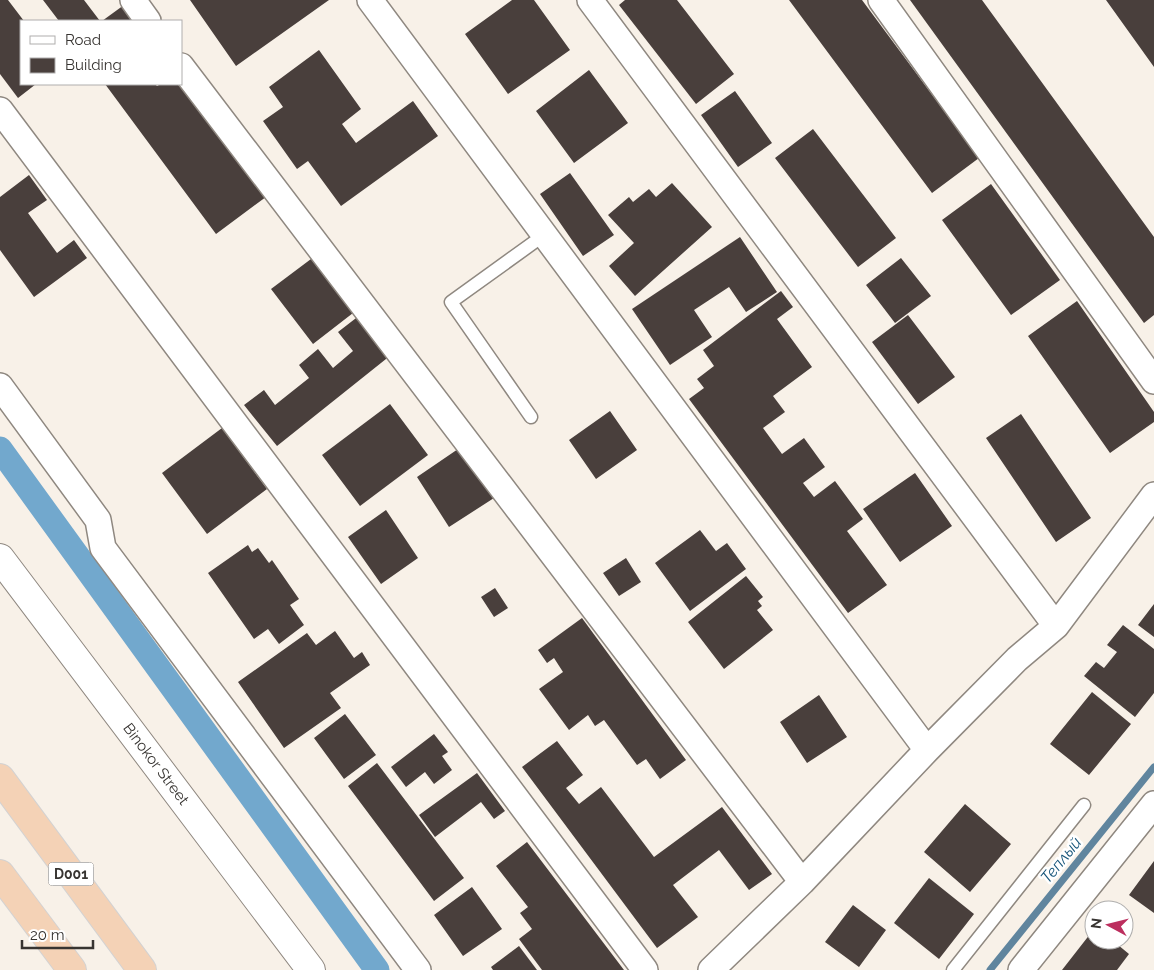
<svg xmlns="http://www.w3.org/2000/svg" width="1154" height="970" font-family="Raleway,sans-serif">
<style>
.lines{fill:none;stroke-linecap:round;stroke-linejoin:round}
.stream{stroke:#60859e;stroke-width:7}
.canal{stroke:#72a8cd;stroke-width:25}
.building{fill:#493f3c}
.service-casing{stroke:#8f8880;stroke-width:15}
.minor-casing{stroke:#8f8880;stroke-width:28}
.secondary-casing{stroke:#8f8880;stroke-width:30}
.trunk-casing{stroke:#d3d2d2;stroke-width:30}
.service{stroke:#fff;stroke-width:12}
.minor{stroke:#fff;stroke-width:25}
.secondary{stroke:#fff;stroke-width:28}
.trunk{stroke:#f4d2b6;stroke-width:28}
.labels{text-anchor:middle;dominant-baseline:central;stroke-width:5;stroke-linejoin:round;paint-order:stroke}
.shield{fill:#fff;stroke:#73716f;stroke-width:1}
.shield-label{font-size:14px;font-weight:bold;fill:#373431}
.street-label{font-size:15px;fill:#373431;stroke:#fff}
.water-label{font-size:16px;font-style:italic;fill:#16557a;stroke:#fff}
</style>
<rect width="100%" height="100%" fill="#f8f1e8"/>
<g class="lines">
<path class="stream" d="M990,970L1154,767"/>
<path class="canal" d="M0,449L377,970"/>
</g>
<path class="building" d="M0,0H8L24,21H21V84H36L18,98L0,74Z
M43,0H84L100,21H59Z
M190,0H329L236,66Z
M512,0H534L570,50L508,94L465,34Z
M625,0H677L734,74L696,104L619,5Z
M789,0H862L979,158L932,193Z
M910,0H982L1154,237V315L1144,323Z
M1106,0H1154V67Z
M124,5L136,21H102Z
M319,50L361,109L342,124L356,143L413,101L438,136L341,206L308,161L297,169L263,121L283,107L269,87Z
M589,70L628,123L574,163L536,111Z
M105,84H155L157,86L161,84H181L270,194L216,234Z
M735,91L772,143L738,167L701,115Z
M813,129L896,238L858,267L775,158Z
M570,173L614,235L583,256L540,194Z
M29,175L47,200L28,213L57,253L74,240L87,258L34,297L0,250V197Z
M672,183L712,227L635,296L609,266L634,243L608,215L629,197L633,202L649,189L656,197Z
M991,184L1060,280L1011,315L942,220Z
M740,237L777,292L746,312L729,287L694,310L712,337L670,365L632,309Z
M901,258L931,296L895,323L866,285Z
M311,259L353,313L313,344L271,289Z
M781,291L793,307L777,319L812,367L773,396L785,412L763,428L782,454L804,438L825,467L803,483L814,497L835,481L863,519L847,531L887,585L848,613L689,399L704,388L697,379L714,366L703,350Z
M1077,301L1154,412V422L1110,453L1028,336Z
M360,315L391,355L277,446L244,405L264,390L275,405L309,378L299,365L318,349L333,368L353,351L338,332Z
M908,315L955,377L918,404L872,342Z
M390,404L428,455L360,506L322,455Z
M610,411L637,450L596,479L569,440Z
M1021,414L1091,518L1056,542L986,438Z
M222,428L267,489L207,534L162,473Z
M461,447L494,498L449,527L417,477Z
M915,473L952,526L900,562L863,509Z
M386,510L418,558L381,584L348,537Z
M700,530L716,551L727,543L746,569L690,611L655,563Z
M248,545L252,552L258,548L269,563L272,560L299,599L290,605L304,625L279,644L268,629L254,639L208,573Z
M626,558L641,582L619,596L603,573Z
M746,576L763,597L758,601L762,606L757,610L773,630L724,669L688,622Z
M495,588L508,608L494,617L481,597Z
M1154,604V637L1138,625Z
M582,618L686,760L660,779L646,759L637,765L604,720L595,726L588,715L569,730L539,689L563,672L554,658L547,663L538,650Z
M1123,625L1154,649V693L1135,717L1084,676L1096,662L1104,668L1117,652L1107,645Z
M335,631L354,658L362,652L370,665L330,693L341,708L284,748L238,682L307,633L316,645Z
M1092,692L1131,724L1089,775L1050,744Z
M819,695L847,737L807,763L780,722Z
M345,714L376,755L344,779L314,738Z
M434,734L448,752L442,756L452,770L434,784L425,772L406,787L391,767Z
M557,741L583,775L566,788L579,804L601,787L654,857L722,807L772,874L749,890L719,850L673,885L698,917L657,948L522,767Z
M377,763L464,878L434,901L348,786Z
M477,773L505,811L494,819L481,802L435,837L419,815Z
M965,804L1011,844L970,892L924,852Z
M527,842L624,970H542L519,939L532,929L520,913L528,907L496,866Z
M1154,861V913L1129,895Z
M929,878L974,914L939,959L894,923Z
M472,887L502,929L463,956L434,915Z
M853,905L886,930L859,967L825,942Z
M1094,929V940H1112L1129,954L1117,970H1062Z
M519,946L537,970H493L491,967Z"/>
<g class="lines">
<defs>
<path id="service" d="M531,417L451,302L544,235
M953,970L1084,805"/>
<path id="minor" d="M133,0L148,21
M370,0L927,750
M590,0L1056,626
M881,0L1154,381
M181,66L802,882
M0,110L645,970
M0,386L98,520L103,548L418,970
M711,970L802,882L927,750L1017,659L1056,626L1154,495
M1021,970L1154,804"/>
<path id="secondary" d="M0,558L311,970"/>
<path id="trunk" d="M0,778L142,970
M0,874L72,970"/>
</defs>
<use href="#service" class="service-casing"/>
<use href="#minor" class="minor-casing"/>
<use href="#secondary" class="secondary-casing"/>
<use href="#trunk" class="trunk-casing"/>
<use href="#service" class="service"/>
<use href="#minor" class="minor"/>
<use href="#secondary" class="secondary"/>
<use href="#trunk" class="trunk"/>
</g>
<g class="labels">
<rect class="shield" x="48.5" y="862.5" width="45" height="23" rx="4"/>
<g class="shield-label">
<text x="71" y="874">D001</text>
</g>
<g class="street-label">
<text transform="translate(156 764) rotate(53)">Binokor Street</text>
</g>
<g class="water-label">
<text transform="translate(1061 860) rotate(-51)">Теплый</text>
</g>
</g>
<rect x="20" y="20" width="162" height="65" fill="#ffffff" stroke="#afaead"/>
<rect x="30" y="36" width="25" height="8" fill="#ffffff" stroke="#afaead"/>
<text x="65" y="45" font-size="15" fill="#373431">Road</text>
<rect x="30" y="58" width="25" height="15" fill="#493f3c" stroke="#afaead"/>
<text x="65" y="70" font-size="15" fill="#373431">Building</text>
<g transform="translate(1109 925) rotate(277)"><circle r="24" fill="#ffffff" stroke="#afaead"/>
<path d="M0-4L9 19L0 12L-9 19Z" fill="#bc2e5e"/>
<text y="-8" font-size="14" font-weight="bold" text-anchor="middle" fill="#373431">N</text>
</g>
<path d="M22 940v8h71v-8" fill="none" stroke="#373431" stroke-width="2.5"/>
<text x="30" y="940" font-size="15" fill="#373431" stroke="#ffffff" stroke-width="4" paint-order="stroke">20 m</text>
</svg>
